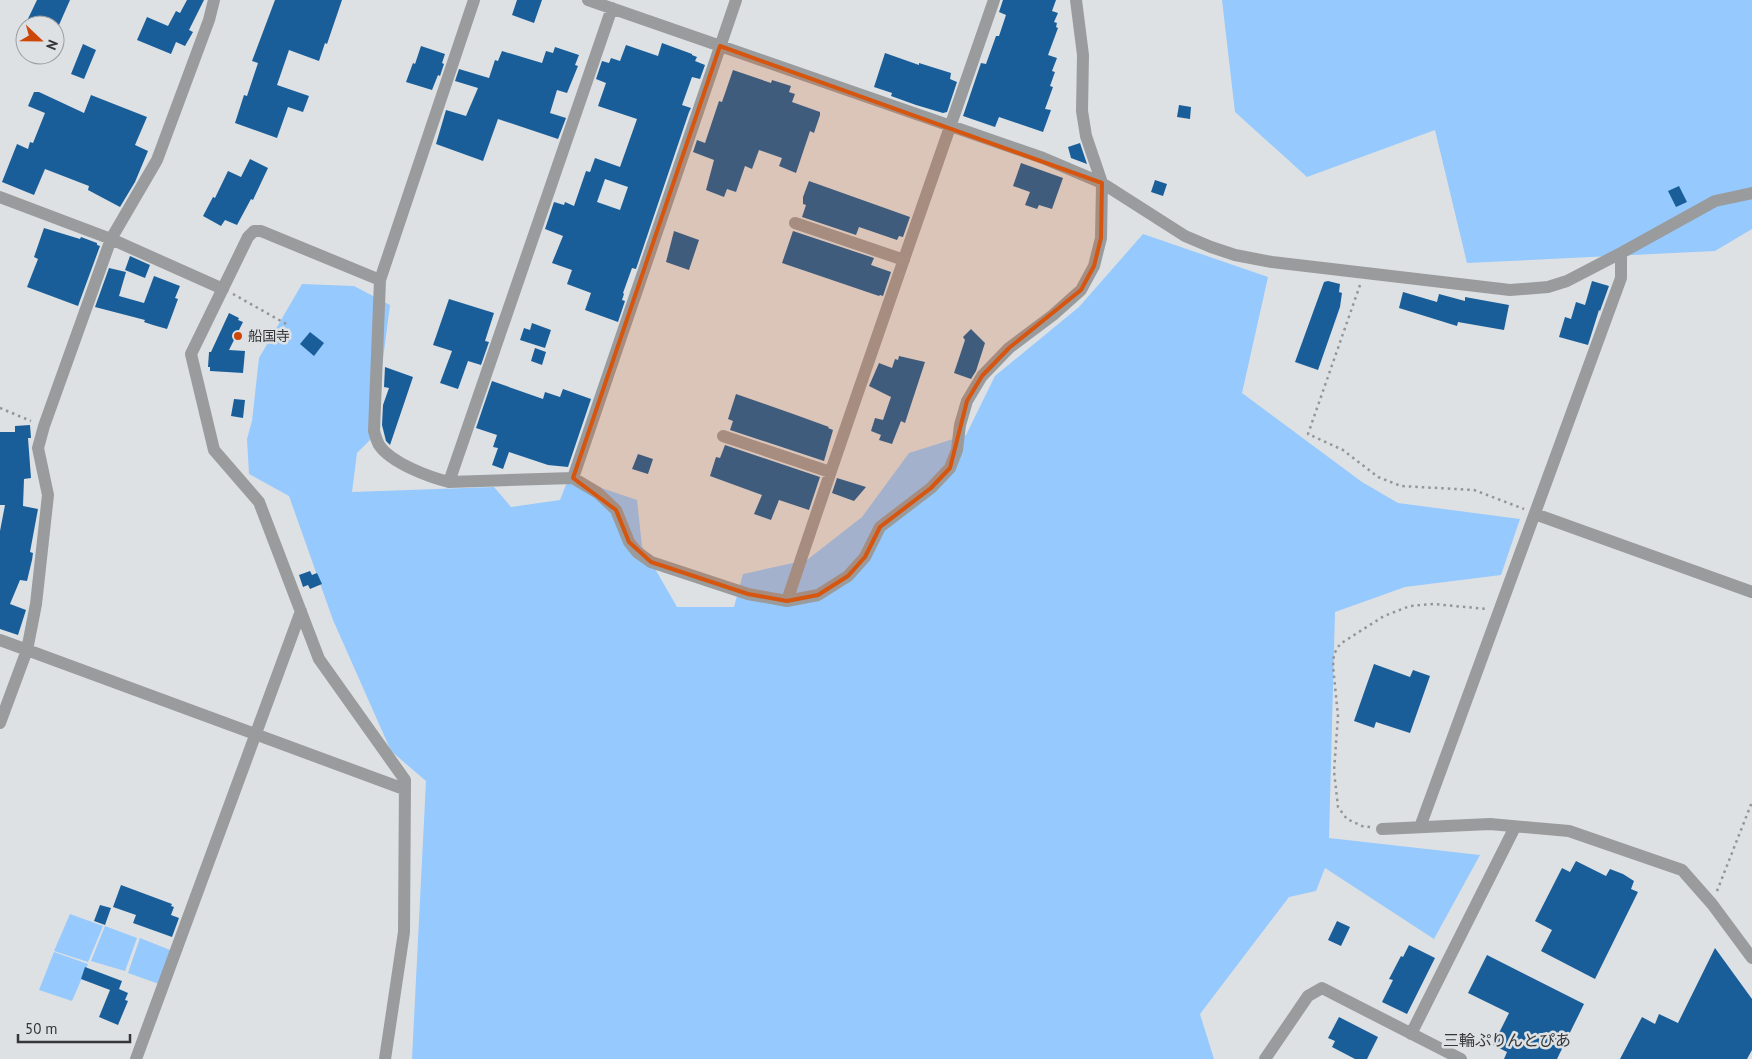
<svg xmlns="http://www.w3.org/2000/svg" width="1752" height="1059" font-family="'PT Sans','Noto Sans JP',sans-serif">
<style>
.green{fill:#96c9fd}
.building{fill:#1a5e99;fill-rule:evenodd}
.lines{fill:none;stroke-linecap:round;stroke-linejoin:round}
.path{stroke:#939698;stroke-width:2.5;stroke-dasharray:2.5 4;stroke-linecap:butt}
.minor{stroke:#9a9b9c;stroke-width:12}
.marked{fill:#d65610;fill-opacity:0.2;stroke:#d65610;stroke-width:4;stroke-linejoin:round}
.poi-dot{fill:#cd4708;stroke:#dde1e4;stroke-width:2}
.labels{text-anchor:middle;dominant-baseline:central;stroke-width:5;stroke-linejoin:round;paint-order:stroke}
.poi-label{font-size:14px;fill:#353637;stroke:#dde1e4;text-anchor:start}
.quarter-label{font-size:16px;fill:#353637;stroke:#dde1e4}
</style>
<rect width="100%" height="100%" fill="#dde1e4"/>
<path class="green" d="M1222,0H1752V229L1715,251L1467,263L1435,130L1307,177L1235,112Z
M1143,234L1268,277L1242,393L1362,482L1398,503L1520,519L1501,575L1405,587L1335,612L1329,838L1480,855L1434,939L1325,868L1316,891L1289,897L1200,1014L1214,1059H412L426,781L391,751L333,620L289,496L249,474L247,439L252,421L259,358L302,284L354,286L390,305L373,437L357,453L352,492L494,487L511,507L560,500L569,477L637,500L642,546L677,607H734L743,574L807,560L862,517L909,453L966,435L995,376L1079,307Z
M70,914L103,926L88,962L54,951Z
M105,926L137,938L125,971L91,961Z
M140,938L175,952L162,985L128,973Z
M54,952L88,964L72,1001L39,990Z"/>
<path class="building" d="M37,0H70L59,25H25Z
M187,0H204L189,30L193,32L185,46L176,42L171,54L137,40L147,17L168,26L176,11L180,13Z
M275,0H342L327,44L325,43L319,61L289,50L277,85L309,96L303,112L288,107L277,138L235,123L244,95L247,96L258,63L252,61Z
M517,0H542L534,23L512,15Z
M1003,0H1056L1052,11L1058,13L1054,22L1057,23L1056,27L1058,28L1048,55L1057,58L1052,71L1055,72L1050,86L1053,87L1045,109L1051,110L1043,132L999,117L995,127L963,116L981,63L986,64L996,36H999L1006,15L999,12Z
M662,43L692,54V55L697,57L695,61L705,65L700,79L692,77L682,105L691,108L689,112L636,269L632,268L623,293L624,294L622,300L625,301L618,322L585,310L591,293L567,284L572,270L552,263L563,236L545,229L554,202L564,205L565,202L574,206L586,171L590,172L595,158L620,167L637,119L598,106L606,83L596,79L602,61L609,63L611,58L620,61L626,45L658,56ZM605,179L628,187L620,210L597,202Z
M83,44L96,50L84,79L71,74Z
M421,46L445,54L442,63L444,64L440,76L438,75L432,90L406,82L413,63L415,64Z
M555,47L579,55L575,65L578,66L567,93L557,90L550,113L566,118L558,139L498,119L483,161L436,144L446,110L466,116L478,88L455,81L459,69L489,78L495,60L498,61L502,51L542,63L546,51L553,53Z
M885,53L919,65V63L951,73L950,79L957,82L947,112L943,113L916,105L891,96L892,93L874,87Z
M733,70L771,83L772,80L791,86L789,92L795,94L792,102L820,112V115L814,133L810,131L796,173L779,166L782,158L759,150L752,169L745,166L736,192L727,189L724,197L706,190L714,160L693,152L697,140L705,143L719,101L722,102Z
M34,92H39L84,113L91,95L147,117L135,145L148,151L135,182L120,207L88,190L89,186L45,169L34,195L2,182L17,144L28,149L30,142L33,143L45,113L28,106Z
M1179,105L1191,107L1190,119L1177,117Z
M1080,143L1087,164L1071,158L1068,147Z
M250,159L268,168L253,200L251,199L237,225L225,220L221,226L203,216L213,197L215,198L228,171L241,177Z
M1021,163L1063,178L1052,209L1039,205L1037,209L1025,205L1030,192L1013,186Z
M1155,180L1167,184L1163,196L1151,192Z
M809,181L910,217L903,237L899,236L897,240L859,227L856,235L802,217L806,205L803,204V197Z
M1679,186L1687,202L1676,207L1668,191Z
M44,228L80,239L81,237L97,243V245L100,246L78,306L27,287L38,259L34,257Z
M674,231L699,240L689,270L666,262Z
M793,231L874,258L871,265L891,272L883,296L880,295L879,296L782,263Z
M130,256L150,265L145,278L125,270Z
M109,268L126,272L119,296L144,303L154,276L180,286L175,298L178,299L167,329L153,325L144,322L145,320L95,307Z
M1328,281L1340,284L1339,292L1342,293L1340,307L1318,370L1295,362L1324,282Z
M1592,281L1609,286L1600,311L1599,310L1588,345L1559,337L1565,317L1571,319L1576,302L1585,305Z
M1403,292L1437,302L1439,294L1465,301V297L1509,305L1504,330L1458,322L1457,326L1399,308Z
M449,299L494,313L485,341L489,342L481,365L468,361L458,389L440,383L452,351L433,345Z
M229,313L239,318L238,320L243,322L229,350L245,351L243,373L210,371V367H208L209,352H211Z
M532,323L551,330L545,348L520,340L524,328L530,330Z
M971,329L985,343L976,371L971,379L954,373L965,340L963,337Z
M310,332L324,343L314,356L300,344Z
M535,348L546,352L542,365L531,361Z
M899,356L925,362L905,423L901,421L892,444L879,440L881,435L871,431L875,418L883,420L891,397L869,386L879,363L892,368L895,359L898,360Z
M385,367L413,377L390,445L386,441L382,425L383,405L389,388L384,387Z
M492,381L543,399L545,392L560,397L563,389L591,399L568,467L548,465L509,452L503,469L492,465L498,448L493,447L497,435L476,428Z
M736,394L796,415L829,427L828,428L833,430L824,461L730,430L733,421L728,419Z
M234,399L245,400L243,418L231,416Z
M30,425L31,438H28L31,478L24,479L23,506L38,509L30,552L33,553L32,560L27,581L20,580L10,604L26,610L18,635L0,629V531L5,505H0V432H15V426Z
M725,445L820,477L809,510L779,500L771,520L754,514L762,495L710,476L716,457L720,458Z
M638,454L653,459L648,474L632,469Z
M837,478L866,487L854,501L832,493Z
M310,571L312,575L317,573L322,584L310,589L308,585L303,587L299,575Z
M1374,664L1410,677L1413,670L1430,676L1410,733L1376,722L1374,728L1354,721Z
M1576,861L1606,876L1610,869L1623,874L1634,881L1631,889L1638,892L1595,979L1541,951L1552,930L1535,921L1562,868L1570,872Z
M121,885L172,904L171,906L174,907L171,915L179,918L172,937L133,923L136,915L113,907Z
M100,905L111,908L105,925L94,921Z
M1337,921L1350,927L1341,946L1328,940Z
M1409,945L1435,958L1407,1014L1382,1002L1393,980L1389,979L1401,956L1403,957Z
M1715,948L1752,999V1050L1747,1059H1620L1642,1017L1655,1024L1659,1014L1678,1023Z
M1487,955L1584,1004L1557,1059H1504L1507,1052L1493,1045L1509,1013L1468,993Z
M85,967L122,981L119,989L128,993L125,1000L128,1001L118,1025L99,1017L110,990L81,979Z
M1339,1017L1378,1037L1367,1059H1355L1332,1047L1335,1041L1328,1038Z"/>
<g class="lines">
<path class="path" d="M1360,285L1308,434L1343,450L1378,477L1401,486L1474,490L1524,509
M233,294L288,325
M0,408L31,421
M1370,827L1362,826L1347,819L1338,807L1334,771L1338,716L1333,666L1334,654L1340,644L1384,616L1410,606L1433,604L1487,609
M1717,891L1752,802"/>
<path class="minor" d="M474,0L380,280L374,431C375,435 377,441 379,445C391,463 429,477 449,482L573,478L598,493L616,510L629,542L637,552L651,562L748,594L787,601L818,595L848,576L865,557L880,527L931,488L950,468L957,450L960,425L967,401L982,376L1009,348L1053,315L1081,290L1094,266L1101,238L1102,183L1086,136L1082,111L1083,55L1076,0
M588,0L1043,158L1102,183L1185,236L1211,247L1235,255L1272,262L1510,290L1548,287L1567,281L1621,253L1715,201L1752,193
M0,197L111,239L223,289
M795,223L904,260
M380,280L261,231H254L248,237L191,354L214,450L259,502L319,659L405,780L404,932L385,1059
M723,436L830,472
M573,478L736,0
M449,482L612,8
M1535,514L1752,592
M787,601C854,400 925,200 994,0
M0,640L404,789
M0,723L27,650L36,604L48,495L38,448L44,426L111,239L157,160L209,20L214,0
M1420,827L1621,278V253
M1382,829L1490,824L1569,831L1682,870L1712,904L1752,958
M1411,1034L1515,827
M136,1059L301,611
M1265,1059L1308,996L1322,988L1461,1059"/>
</g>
<path class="marked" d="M720,46L1102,183L1101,238L1094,266L1081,290L1009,348L982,376L967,401L950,468L931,488L880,527L865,557L848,576L818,595L787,601L748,594L651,562L629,542L616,510L573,478Z"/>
<circle class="poi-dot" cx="238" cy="336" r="5"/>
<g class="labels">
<g class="poi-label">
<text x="248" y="336">船国寺</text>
</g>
<g class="quarter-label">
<text x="1507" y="1040">三輪ぷりんとぴあ</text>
</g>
</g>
<g transform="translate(40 40) rotate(112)"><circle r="24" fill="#dde1e4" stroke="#9a9d9f"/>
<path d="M0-4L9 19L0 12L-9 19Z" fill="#cd4708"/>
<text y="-8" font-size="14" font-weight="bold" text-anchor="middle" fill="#353637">N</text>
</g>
<path d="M18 1034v8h112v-8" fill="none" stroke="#353637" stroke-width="2.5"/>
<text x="25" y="1034" font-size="15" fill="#353637" stroke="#dde1e4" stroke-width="4" paint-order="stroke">50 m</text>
</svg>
